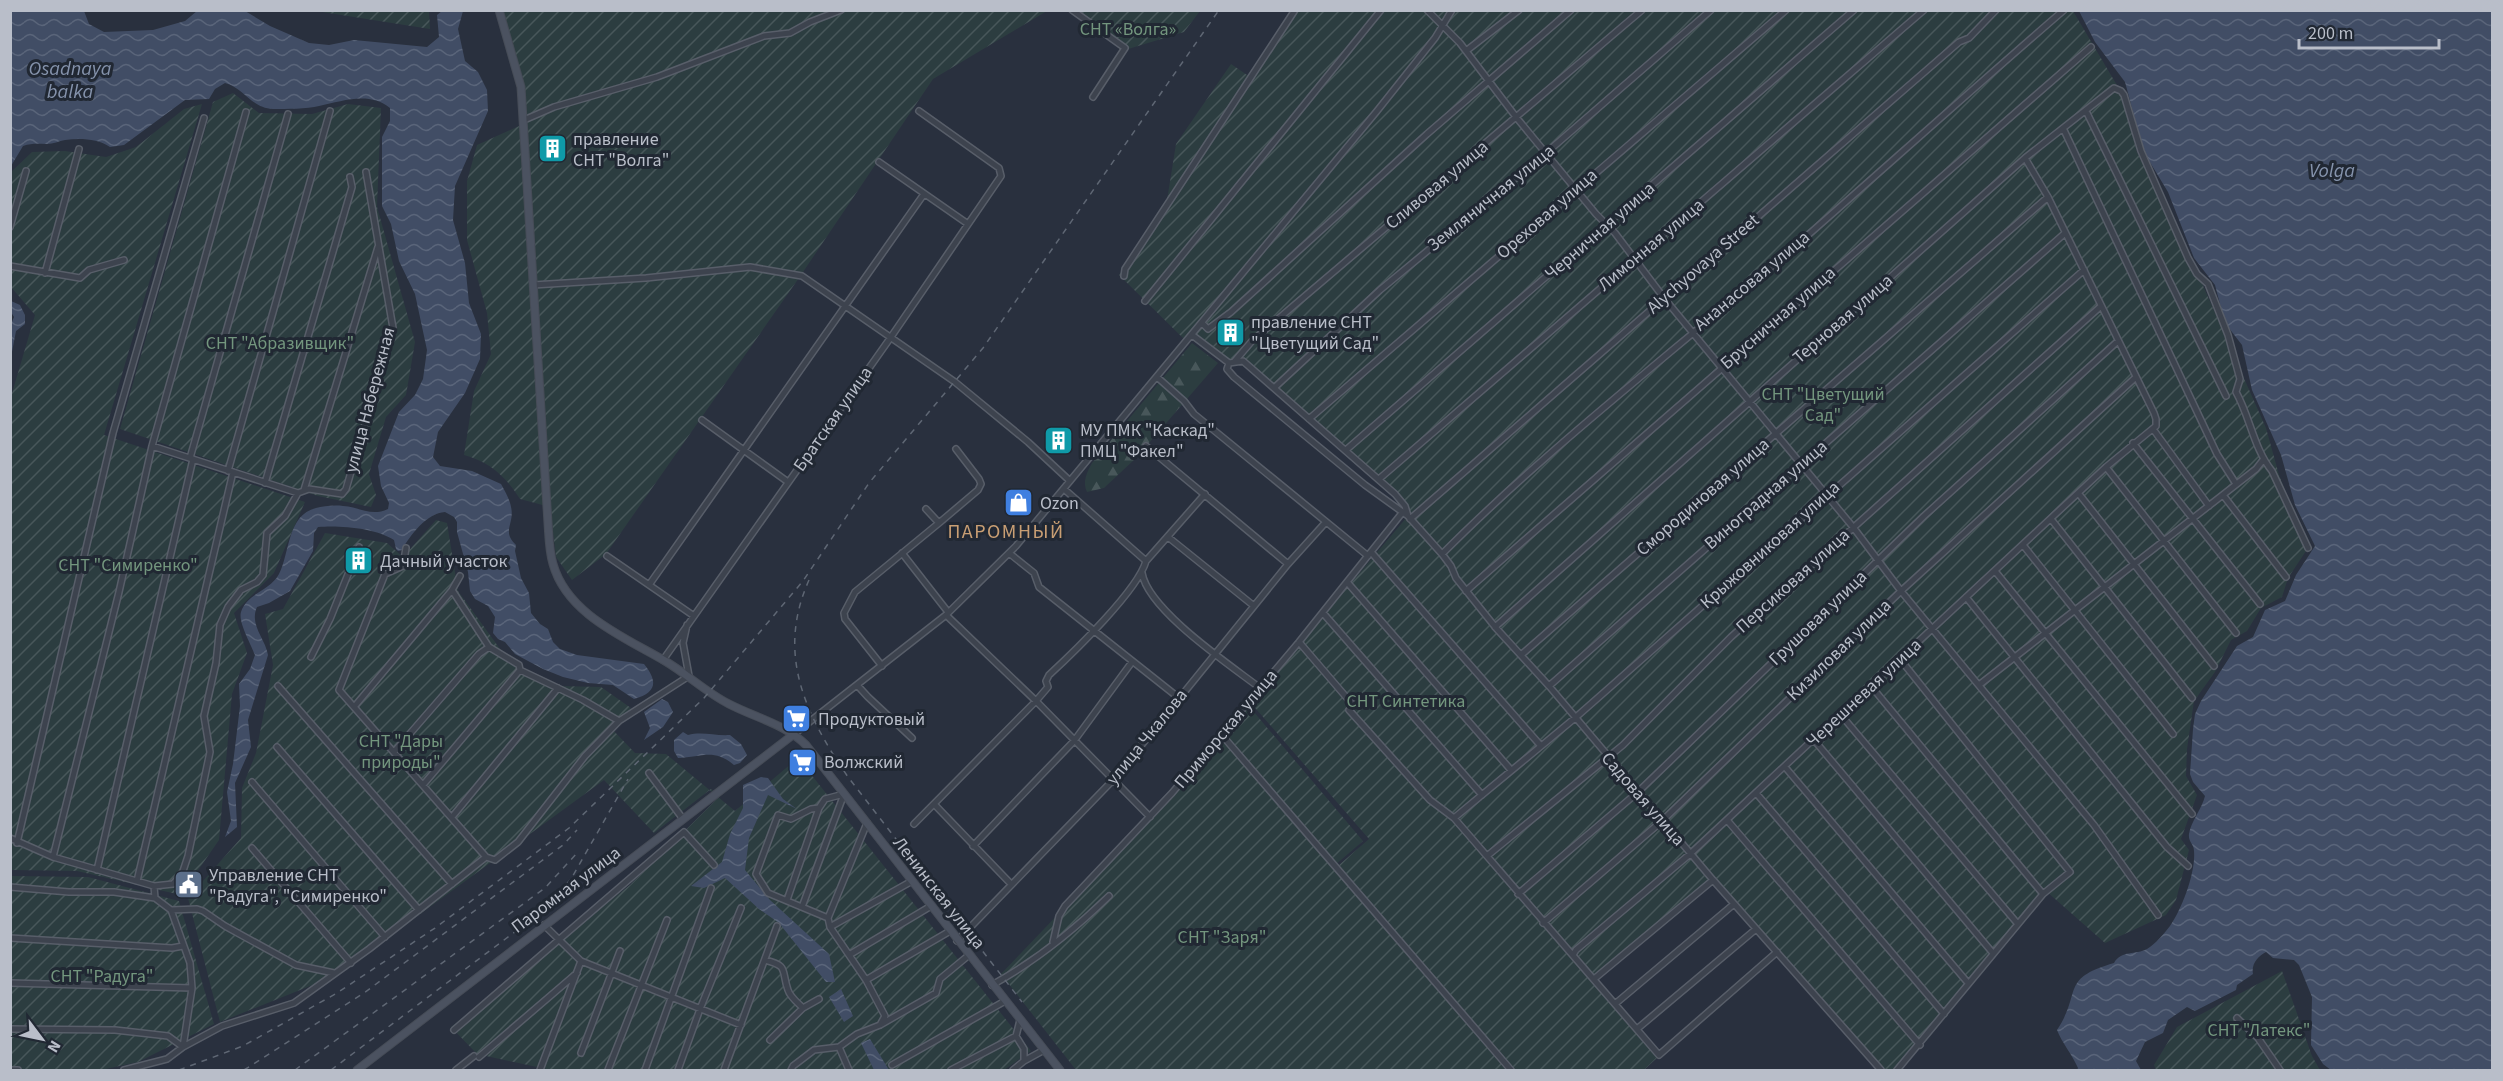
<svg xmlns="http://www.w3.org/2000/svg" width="2503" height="1081" font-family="'Source Sans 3',sans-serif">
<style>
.forest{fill:url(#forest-firs)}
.garden{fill:url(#garden-furrows)}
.water{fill:url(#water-waves)}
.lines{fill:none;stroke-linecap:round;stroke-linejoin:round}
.street-casing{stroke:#585e69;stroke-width:8}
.secondary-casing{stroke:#464c57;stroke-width:9}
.street{stroke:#3d434e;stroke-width:5}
.secondary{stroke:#4b5260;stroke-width:7}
.rail{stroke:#5f6774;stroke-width:1.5;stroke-dasharray:6 6;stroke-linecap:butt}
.labels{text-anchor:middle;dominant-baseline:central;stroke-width:6;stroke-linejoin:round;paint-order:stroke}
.park-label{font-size:18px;fill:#73967e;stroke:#212833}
.poi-label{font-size:18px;fill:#b9bec9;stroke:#212833;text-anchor:start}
.street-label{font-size:18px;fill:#b9bec9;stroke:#212833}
.water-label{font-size:20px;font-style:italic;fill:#8593ac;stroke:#212833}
.neighbourhood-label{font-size:20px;letter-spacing:1.5px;fill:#c99f74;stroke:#212833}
</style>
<defs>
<pattern id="forest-firs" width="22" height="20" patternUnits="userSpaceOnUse" patternTransform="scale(1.5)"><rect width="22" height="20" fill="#2c3d40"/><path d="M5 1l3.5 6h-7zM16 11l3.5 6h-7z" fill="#48575a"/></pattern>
<pattern id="garden-furrows" width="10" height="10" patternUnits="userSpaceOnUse" patternTransform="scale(1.5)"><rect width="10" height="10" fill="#2c3d40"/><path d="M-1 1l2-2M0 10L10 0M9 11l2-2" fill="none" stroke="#48575a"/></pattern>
<pattern id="water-waves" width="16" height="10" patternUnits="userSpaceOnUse" patternTransform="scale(1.5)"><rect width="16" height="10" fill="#414d65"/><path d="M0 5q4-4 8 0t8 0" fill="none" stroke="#5a657a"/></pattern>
</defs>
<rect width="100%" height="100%" fill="#29303e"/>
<path class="forest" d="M1192,343L1218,363L1136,458L1104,488L1087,492C1082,482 1087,472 1092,463Z"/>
<path class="garden" d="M316,11H429L430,29Z
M503,11H1047L933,79L801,275L606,554L572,580L556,557L550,507L520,499C506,477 490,462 464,455L474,391L491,354L487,313L467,240V181L477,145L528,122L524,88Z
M1070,11H1200L1184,32L1125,50Z
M1294,11H2073L2121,92L2137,152L2197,272L2266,428L2279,475L2308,548L2288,578L2282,597L2261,608L2247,631L2231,640L2215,672L2194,701L2187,749L2186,776L2197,795L2181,839L2189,850L2176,900L2166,915L2105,943L2046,891L1896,1070H1879L1714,882L1594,983L1658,1057L1644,1070H1514L1339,865L1369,839L1250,702L1407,517L1455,574L1381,480L1240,356L1231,364L1195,334L1187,342L1119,275L1167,200L1176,144L1231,64L1250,77Z
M233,93L259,113L312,114L348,104L381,108L377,207L415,342L406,395L386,417L369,474L376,495L371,507L318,496L120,429L213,102Z
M202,104L104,435L305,502L274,573L234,613L247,653L232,694L219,840L181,895L77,871L11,870L10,400L35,315L11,287V172L32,152L65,151L106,157L136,147L184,109Z
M436,520L447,523L458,591L503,653L522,668L559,686L601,687L631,708L611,728L635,753L666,754L735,811L798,758L1031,1051L1004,1070H551L477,1054L451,1027L630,885L719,797L711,789L654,833L604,780L335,976L220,1022L188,898L241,838L242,788L256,753L273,665L265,614L283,609L325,533L387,543L403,557Z
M1248,705L1363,841L1334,866L1510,1070H1076L1001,974L1154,814Z
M11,876L88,877L179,901L214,1024L138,1062L101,1070H11Z
M2282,971L2312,1056L2320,1070H2156L2154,1065L2177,1027Z"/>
<path class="water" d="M11,10L84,11L89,24L104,32L153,30L185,21L197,11H245L270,26L309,43L329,45L354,40L427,47L439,37L437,15L442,11H463L458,29L465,61L478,72L487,90L488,111L455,186L453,220L465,263L469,303L481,334L480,359L465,393L438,432L433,457L440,466L472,471L501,484C505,491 510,500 511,507C515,524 501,531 516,545L515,551L521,578L529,593L531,613L540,624L548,629L553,642L560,649L577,655L644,664C658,681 657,693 634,699L613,685L588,683L563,677L543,669L515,654L505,642L498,639L493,633L495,617L488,606L475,599L470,591L468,572L457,532V522L454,517L445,512C427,513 410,535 402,550L398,551L396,549L394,540C376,528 339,525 318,527L314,533L313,551L290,591L269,603L257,607C249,625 265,638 268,655L248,720L251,747L235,783L237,827L225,837L231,821L227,792L233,764L240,706L239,684L250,669L255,655C251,644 238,622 241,612C247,593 270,591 279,574C290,553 287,515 316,508C323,506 335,505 343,506C360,507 371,517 388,509L389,503L381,486L378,466L399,412L415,395L423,379L427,350L415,294L399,261L391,224L382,206V137L390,121V108C369,91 343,101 319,106C307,109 286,109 273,109C251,108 244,88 225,83L215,89L209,99L185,100L124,145L110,147C98,139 81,138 65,140C59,141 53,144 47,144C38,144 32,143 23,146L11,166Z
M2079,11H2492V1070H2331L2323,1064L2311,1045L2312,997L2299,965L2294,960L2273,958L2266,952C2258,956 2251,964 2253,974L2237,985L2236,990L2195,1011L2187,1007L2168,1020L2163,1033L2145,1042L2136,1061L2141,1070H2077L2078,1068C2072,1054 2062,1043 2057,1030C2083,991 2059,979 2114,963C2121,950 2136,955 2147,949C2155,944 2164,934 2170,926C2182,909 2196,872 2194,851C2194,844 2188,842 2189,834C2191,821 2202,809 2205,796L2193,782L2190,774L2193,729L2195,714L2201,701L2237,646L2253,637L2265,610L2285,601L2296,575L2315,546L2295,505L2281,455L2252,390L2242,345L2225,323L2215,285L2194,258L2168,192L2148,159L2142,145L2125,82L2095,42Z
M11,301L20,305L25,315V324L16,331L11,357V324L14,317L11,312Z
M662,699L668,702L673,712L663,727L644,740L650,728L644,712Z
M683,732L688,735C702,731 714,736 730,735L741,744L747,755L740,763L734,765C714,748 702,757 678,758L674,751V740Z
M761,777L768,778L783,799L797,809L768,795L749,838L745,870L770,900L829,954L835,982H826L779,923L759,909L725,878L704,888L691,886L722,862L730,834L743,808V785Z
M841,989L853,1016L844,1022L829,997Z
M870,1039L889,1070H874L861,1043Z"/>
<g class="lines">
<defs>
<path id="street" d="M1072,10L1125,48L1093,97
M1427,10L1460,43L1516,117L1596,214L1615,233L1664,298L1853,527L1901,591L2094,825L2158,915
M1466,51L1519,10
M2086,111L2226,396
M524,120L554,107L657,77L764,36L790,33L810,22L841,10
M2063,128L2217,454L2236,484
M879,162L968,224
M10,227L26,171
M10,266L80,278L89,270L124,260
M45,273L79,149
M1124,276L1125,269L1295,10
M533,285L646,278L750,267L802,276L955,382L1028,442L1070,481
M1145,301L1381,10
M1202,323L1208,329L1231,312L1427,134L1571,10
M1192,335L1229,363L1243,361L1395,494L1405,506L1408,516
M1234,362L1252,341L1642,10
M1229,363L1227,369L1234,377L1365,485L1408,516L1442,554L1451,566L1456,578L1496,628L1549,686L1713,880L1881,1070
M1157,377L1184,401L1194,414L1368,556
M1274,388L1380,290L1546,153L1711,10
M1309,419L1786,10
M702,420L788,482
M2153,429L2209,506
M2133,443L2260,604
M152,446L298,493
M1146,446L1288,564
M1346,450L1854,10
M190,458L288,114
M2106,467L2236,633
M228,471L330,111
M1379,479L1924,10
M265,483L352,187L350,177
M1064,489L1146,561
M304,490L378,247
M2079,494L2214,666
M2223,495L2286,577
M1410,519L1959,42L1969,38L1996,10
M2051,519L2192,698
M939,523L978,490L981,484L979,479L956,449
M1168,537L1254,606
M2023,545L2173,734
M406,548L403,566L385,574L339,690L486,857
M1371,552L1541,746
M902,553L948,612
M1009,553L1034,573L1039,587L1179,698
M1442,554C1549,447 1670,355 1784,256C1878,174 1970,91 2064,10
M607,556L694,616
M1995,571L2192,814
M1142,573C1148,610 1230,665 1260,688
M1347,582L1511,770
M649,585L924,194
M452,590L489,647L519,665L520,670L583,700L619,721
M1466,591L2091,47
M1966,597L2167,847L2188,866
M1323,613L1482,795
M946,615L1036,701L1150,817
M1495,627L2025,158L2114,88L2121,91L2124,95L2141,151L2188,258L2197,274L2208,284L2228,335L2240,379L2236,392C2250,417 2254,449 2272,471L2308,548
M1299,642L1353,705
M1521,655L2048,197
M311,657L330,619L359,547
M663,660L891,337L1001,176L999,168L919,111
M882,666L845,619L844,613L855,592L939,523L926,509
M857,685L868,697L912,738
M1979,685L2256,469L2263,460
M278,686L452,884
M1549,686L2064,234
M1871,686L2043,894
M354,707L452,590L460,576
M1349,710L1430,800L1454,818L1659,1055L1777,952
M1841,715L2017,923
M794,734L946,615L1016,546L1377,111L1435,38L1452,10
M1221,734L1511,1070
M1814,740L1992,952
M277,747L419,910
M394,752L479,654L489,647
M1785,767L1968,983
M649,773L683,819
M252,782L385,937
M423,785L520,670
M1756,793L1944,1014
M934,804L1011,884
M819,808L811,809L791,819L778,815L756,874L768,893L828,918L830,927L866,980L885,1016L880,1025
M452,817L558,688
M1454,818L1575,718L2084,270
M1727,820L1920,1045
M914,824L1036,701L1048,687L1046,681L1049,675C1074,652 1138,590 1146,561L1205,494
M10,838L53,857L154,886L173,884L182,874L188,856L210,752L204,716L216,663L220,625L228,607L241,590L257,582L263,575L267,533L285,516L298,493L309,489L342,494L346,489L393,328L366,172
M17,843L113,433L204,118
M973,846L1074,741L1132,662
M252,848L351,963
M1487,856L1623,745L1731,637L2100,307
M53,857L119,592L152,446L246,112
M97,870L193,459
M137,881L233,472
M10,887L69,892H114L155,898
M1518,894L1638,792L1924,516L2118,341
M787,900L819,808L825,799L844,794
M802,907L844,794
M171,910L197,909L203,911L225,926L296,965L334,973
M828,918L867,823
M1543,923L1662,821L1901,591L2135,378
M544,925L581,961L741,1025
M830,927L912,881
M10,938L172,948L183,946
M957,941L1114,779L1288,564L1325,523
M1053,942L1059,916L1065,906L1172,793L1299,642L1402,513
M849,955L931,906
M1573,955L1576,950L1690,854L2106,467L2156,426V419L2154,413L2048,197L2025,158
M765,960C789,966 781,970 788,990C790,997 798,1003 803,1008L770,1040
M1594,979L1713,880
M866,980L950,931
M10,983L192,988
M992,985C1034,962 1075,929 1109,896
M1615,1004L1734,904
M803,1008L819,999
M2237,1018L2258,1038L2280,1070
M10,1029L115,1030L168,1036L183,1047L222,1026L294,1003L369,949L486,857L495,860L518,842L585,756L619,721L689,676L683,643L687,625
M1637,1029L1756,929
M454,1030L684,832L714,865
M1016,1036L1024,1049V1061L1044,1050
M839,1047L849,1070
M581,1053L620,951
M479,1057L577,973
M892,1065L1005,1001
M11,1070H18
M124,1070L167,1059L183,1047L192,988L190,963L171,910L155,898L154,886
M456,1070L474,1056
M540,1070L581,961
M608,1070L667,920
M645,1070L711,888
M678,1070L700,1009L741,908
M724,1070L777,926
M791,1070L793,1066L814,1050L839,1047L857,1034L880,1025L936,993L940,979L969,955
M951,1070L1016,1036L1020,1020
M1013,1070L1024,1061
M1897,1070L2043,894L2070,872L1900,659"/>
<path id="secondary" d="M499,10L521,87L548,523C549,537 549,551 553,564C567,614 624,637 665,661C687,674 707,693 729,704C756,718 785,724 806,745L1060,1070
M357,1070L794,734"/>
</defs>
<use href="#street" class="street-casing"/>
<use href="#secondary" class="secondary-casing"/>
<use href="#street" class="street"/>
<use href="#secondary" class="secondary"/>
<path class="rail" d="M809,580C776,654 805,714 848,777L1022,1002
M179,1070L243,1046L337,993L435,928L569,828L704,698L803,581L869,483L983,348L1219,10
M244,1070L364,993L563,845L577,830
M295,1070L545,888L577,853
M331,1070L540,913L571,879L628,779"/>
</g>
<defs>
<symbol id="building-square" viewBox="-11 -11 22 22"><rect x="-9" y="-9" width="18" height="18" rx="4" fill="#0f9aa8" stroke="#212833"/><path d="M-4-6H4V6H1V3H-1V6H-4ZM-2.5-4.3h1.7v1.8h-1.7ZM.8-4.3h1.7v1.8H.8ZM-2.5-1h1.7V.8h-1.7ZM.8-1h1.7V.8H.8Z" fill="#fff"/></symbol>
<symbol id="shop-square" viewBox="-11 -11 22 22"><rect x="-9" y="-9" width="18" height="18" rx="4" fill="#3f7fe0" stroke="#212833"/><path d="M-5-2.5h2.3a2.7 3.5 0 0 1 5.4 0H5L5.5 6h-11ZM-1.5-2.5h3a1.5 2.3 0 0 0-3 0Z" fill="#fff"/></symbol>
<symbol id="supermarket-square" viewBox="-11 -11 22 22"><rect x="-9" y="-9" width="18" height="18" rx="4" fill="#3f7fe0" stroke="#212833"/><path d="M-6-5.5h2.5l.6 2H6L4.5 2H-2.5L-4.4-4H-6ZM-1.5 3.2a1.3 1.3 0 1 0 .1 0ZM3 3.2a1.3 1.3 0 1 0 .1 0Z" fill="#fff"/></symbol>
<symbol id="civic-square" viewBox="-11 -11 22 22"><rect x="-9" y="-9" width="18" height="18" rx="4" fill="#5c6f8a" stroke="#212833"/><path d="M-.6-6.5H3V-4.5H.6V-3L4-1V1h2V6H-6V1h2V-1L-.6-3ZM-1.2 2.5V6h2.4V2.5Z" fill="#fff"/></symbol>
</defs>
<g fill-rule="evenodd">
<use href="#building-square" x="536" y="132" width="33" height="33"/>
<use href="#building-square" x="1214" y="316" width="33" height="33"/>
<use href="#building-square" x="1042" y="424" width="33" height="33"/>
<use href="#shop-square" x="1002" y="486" width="33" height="33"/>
<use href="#building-square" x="342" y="544" width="33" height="33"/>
<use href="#supermarket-square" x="780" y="702" width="33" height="33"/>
<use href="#supermarket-square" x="786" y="746" width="33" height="33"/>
<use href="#civic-square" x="172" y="868" width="33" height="33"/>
</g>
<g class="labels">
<g class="park-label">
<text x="1128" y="29">СНТ «Волга»</text>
<text x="280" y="343">СНТ "Абразивщик"</text>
<text x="1823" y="394">СНТ "Цветущий<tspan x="1823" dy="21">Сад"</tspan></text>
<text x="128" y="565">СНТ "Симиренко"</text>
<text x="1406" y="701">СНТ Синтетика</text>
<text x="401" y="741">СНТ "Дары<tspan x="401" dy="21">природы"</tspan></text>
<text x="1222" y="937">СНТ "Заря"</text>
<text x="102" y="976">СНТ "Радуга"</text>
<text x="2259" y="1030">СНТ "Латекс"</text>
</g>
<g class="poi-label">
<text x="573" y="139">правление<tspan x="573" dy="21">СНТ "Волга"</tspan></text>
<text x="1251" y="322">правление СНТ<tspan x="1251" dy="21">"Цветущий Сад"</tspan></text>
<text x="1080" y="430">МУ ПМК "Каскад"<tspan x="1080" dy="21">ПМЦ "Факел"</tspan></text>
<text x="1040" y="503">Ozon</text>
<text x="380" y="561">Дачный участок</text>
<text x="818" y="719">Продуктовый</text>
<text x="824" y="762">Волжский</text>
<text x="209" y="875">Управление СНТ<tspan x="209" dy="21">"Радуга", "Симиренко"</tspan></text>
</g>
<g class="street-label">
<text transform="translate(1437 185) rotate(-40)">Сливовая улица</text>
<text transform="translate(1491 198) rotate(-39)">Земляничная улица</text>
<text transform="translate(1547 214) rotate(-41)">Ореховая улица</text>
<text transform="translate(1600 231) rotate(-41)">Черничная улица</text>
<text transform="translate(1651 245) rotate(-40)">Лимонная улица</text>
<text transform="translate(1703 264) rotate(-41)">Alychyovaya Street</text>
<text transform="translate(1752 281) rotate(-40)">Ананасовая улица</text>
<text transform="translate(1778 318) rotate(-41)">Брусничная улица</text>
<text transform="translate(1843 319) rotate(-41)">Терновая улица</text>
<text transform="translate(370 400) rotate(-75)">улица Набережная</text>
<text transform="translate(833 419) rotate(-55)">Братская улица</text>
<text transform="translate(1766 495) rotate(-41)">Виноградная улица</text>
<text transform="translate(1703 497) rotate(-41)">Смородиновая улица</text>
<text transform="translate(1770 545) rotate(-42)">Крыжовниковая улица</text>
<text transform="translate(1793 581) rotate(-42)">Персиковая улица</text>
<text transform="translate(1818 618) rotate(-44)">Грушовая улица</text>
<text transform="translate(1839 650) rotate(-44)">Кизиловая улица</text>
<text transform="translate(1864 693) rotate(-43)">Черешневая улица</text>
<text transform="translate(1226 729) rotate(-50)">Приморская улица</text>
<text transform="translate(1147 737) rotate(-51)">улица Чкалова</text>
<text transform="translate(1643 799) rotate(49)">Садовая улица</text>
<text transform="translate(566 890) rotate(-37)">Паромная улица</text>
<text transform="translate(939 893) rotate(52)">Ленинская улица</text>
</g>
<g class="water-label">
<text x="70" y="69">Osadnaya<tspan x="70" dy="23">balka</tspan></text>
<text x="2332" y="171">Volga</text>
</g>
<g class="neighbourhood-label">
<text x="1006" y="532">ПАРОМНЫЙ</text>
</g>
</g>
<rect width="2503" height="1081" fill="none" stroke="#b9bec9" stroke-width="24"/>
<g transform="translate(42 1039) rotate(122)" stroke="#212833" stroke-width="4.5" paint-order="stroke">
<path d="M0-4.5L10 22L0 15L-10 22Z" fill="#b9bec9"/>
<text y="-9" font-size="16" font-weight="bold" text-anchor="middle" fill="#b9bec9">N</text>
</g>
<path d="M2299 39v9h140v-9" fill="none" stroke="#b9bec9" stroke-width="3"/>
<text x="2308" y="39" font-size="18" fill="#b9bec9" stroke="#212833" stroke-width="4.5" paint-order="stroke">200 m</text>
</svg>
